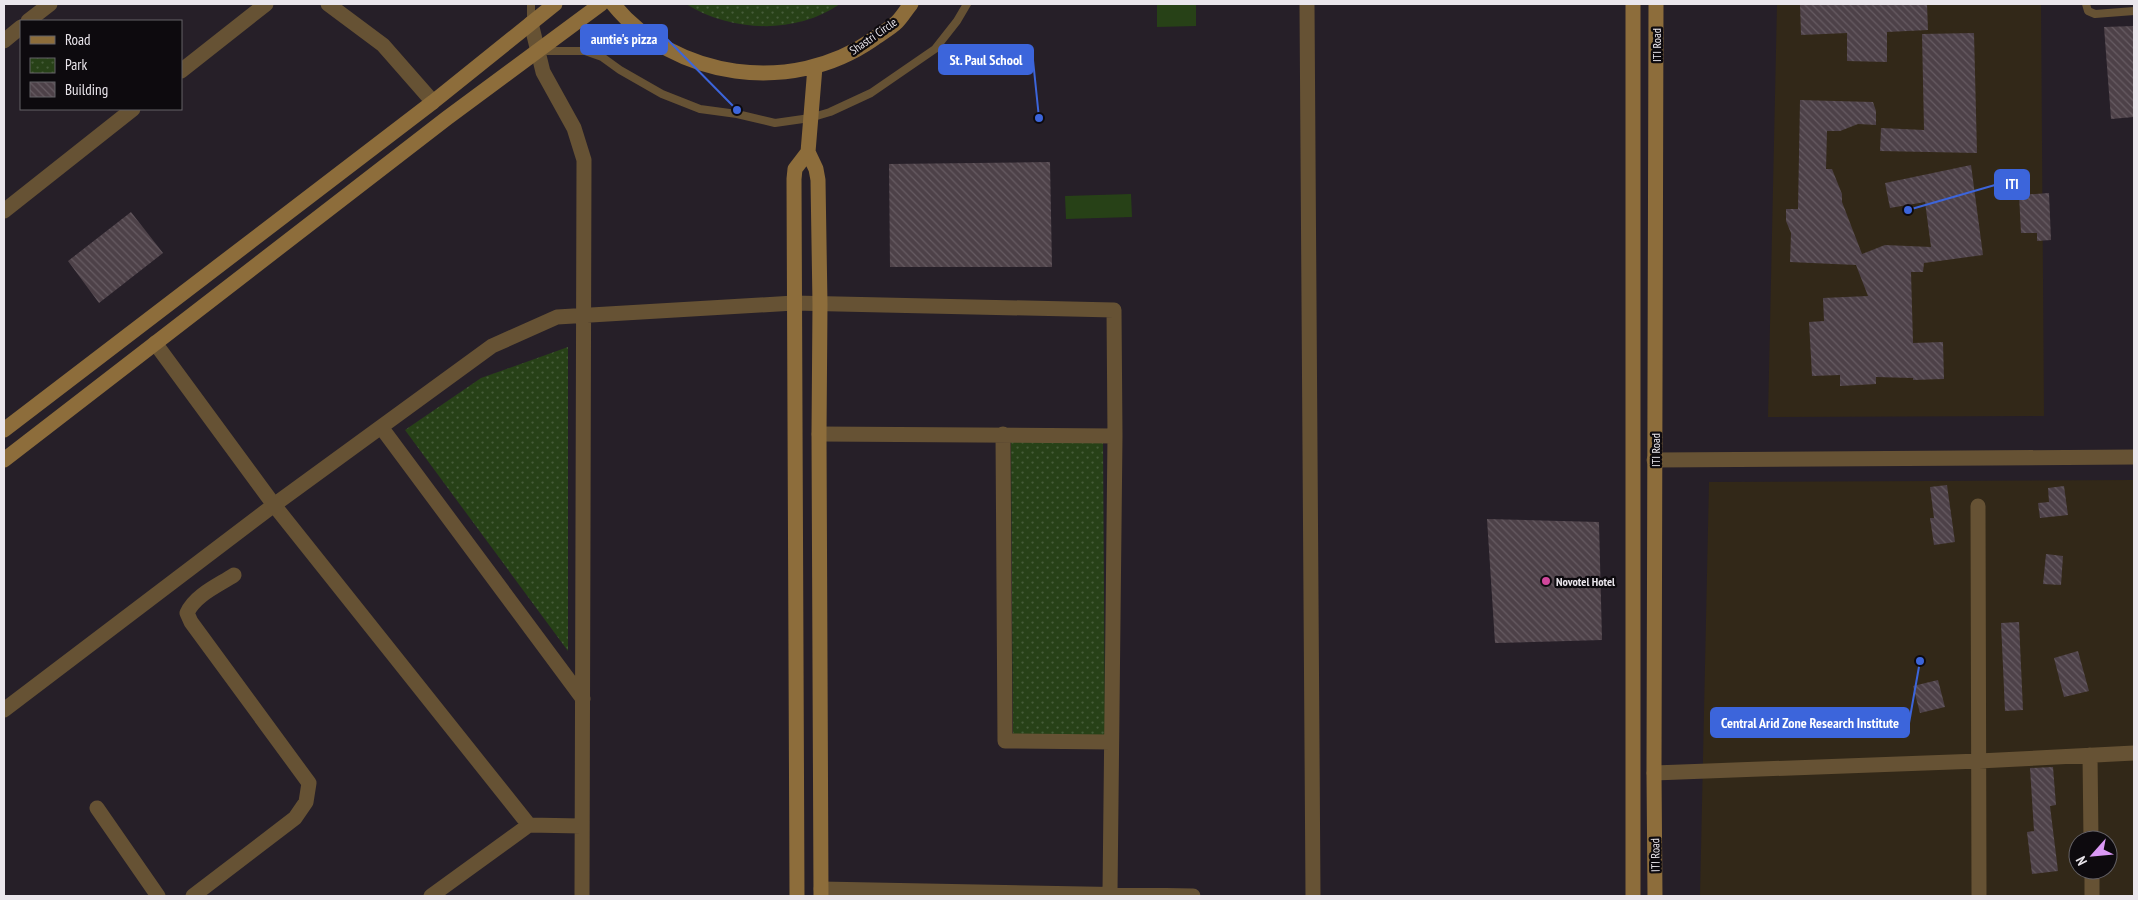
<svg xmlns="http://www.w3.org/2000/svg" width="2138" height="900" font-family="'PT Sans Narrow',sans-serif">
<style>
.education{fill:#322818;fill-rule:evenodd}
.park{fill:url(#park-dots)}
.pitch{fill:#274117}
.building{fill:url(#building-back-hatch)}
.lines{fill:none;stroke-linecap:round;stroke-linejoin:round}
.lane{stroke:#665234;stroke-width:8}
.street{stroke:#665234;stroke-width:15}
.secondary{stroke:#8d6d3b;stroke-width:15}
.hotel-dot{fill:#d1479c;stroke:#0d0a0e;stroke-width:2}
.labels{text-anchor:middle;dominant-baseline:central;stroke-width:4.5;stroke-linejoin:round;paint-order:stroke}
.street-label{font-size:12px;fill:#eae6ec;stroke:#0d0a0e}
.poi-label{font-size:12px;font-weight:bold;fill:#eae6ec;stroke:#0d0a0e;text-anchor:start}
.leader{fill:none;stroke:#3c65db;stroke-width:2}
.callout-dot{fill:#3c65db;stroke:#0d0a0e;stroke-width:2}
.callout{fill:#3c65db;stroke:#3c65db;stroke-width:2}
.callout-label{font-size:14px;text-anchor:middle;font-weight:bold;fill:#fff}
</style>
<defs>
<pattern id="park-dots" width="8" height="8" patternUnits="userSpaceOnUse" patternTransform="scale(1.25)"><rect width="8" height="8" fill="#274117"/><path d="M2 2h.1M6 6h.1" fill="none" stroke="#465c39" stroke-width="1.8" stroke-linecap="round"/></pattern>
<pattern id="building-back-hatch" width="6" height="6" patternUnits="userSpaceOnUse" patternTransform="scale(1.25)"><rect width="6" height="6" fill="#4d4148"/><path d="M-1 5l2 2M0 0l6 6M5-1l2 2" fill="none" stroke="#675c63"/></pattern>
</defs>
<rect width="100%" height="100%" fill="#261f28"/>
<path class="education" d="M1777,4H2041L2044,416L1768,417Z
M2134,480V896H1700L1709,482ZM2078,840H2108V870H2078Z"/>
<path class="park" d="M686,4H840C795,35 731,32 686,4Z
M568,347V651L405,430L481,378Z
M1011,441H1103L1105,736L1013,737Z"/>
<path class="pitch" d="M1157,4H1196V26L1157,27Z
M1131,194L1132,217L1066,219L1065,196Z"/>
<path class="building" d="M1800,4H1927L1928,30L1887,32V62L1847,61V33L1801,35Z
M2134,26V117L2111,119L2104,27Z
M1974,33L1977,153L1880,151L1881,128L1924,130L1922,34Z
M1800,100L1873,102L1876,111V125L1858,124L1840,131H1827L1826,169H1832L1842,194V202L1862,254L1885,245L1931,247L1925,202L1890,208L1885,183L1971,165L1983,255L1924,263L1923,272H1911L1913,343L1943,342L1944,379L1913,380V378L1876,377V384L1840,386V375L1812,376L1809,322L1824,321L1823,298L1868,296L1856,265L1790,262L1791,233L1786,221V209H1798Z
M1050,162L1052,267H890L889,164Z
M2049,193L2051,240L2037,241V233H2021L2019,195Z
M131,212L163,253L99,303L68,261Z
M1947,485L1955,542L1934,545L1930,518H1934L1930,487Z
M2064,486L2068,515L2040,518L2038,503L2049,502L2048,488Z
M1487,519L1599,522L1602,640L1495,643Z
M2046,554L2063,556L2061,585L2043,584Z
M2019,622L2023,710L2005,711L2001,623Z
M2078,651L2089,691L2064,697L2054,658Z
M1938,680L1945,707L1920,713L1913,686Z
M2053,767L2056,805L2050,806L2058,871L2032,874L2027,832L2034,831L2030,768Z"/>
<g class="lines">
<path class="lane" d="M531,4V23
M2086,4L2088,11L2095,14L2134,11
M541,51H585L602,57L620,70L662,94L700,109L737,114L775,123L810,118L830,112L871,93L935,49L957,21L967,4"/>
<path class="street" d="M328,4L383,45L433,102
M1307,4L1313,896
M28,21L50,4
M531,23L543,72L574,128L584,160L582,896
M4,41L21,27
M181,71L266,4
M4,211L133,109
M155,343L274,505L529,825L581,826
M381,427L583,699
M819,434L1115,436
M1003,434L1005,741L1111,742
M1654,460L2134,457
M1978,506L1979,896
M4,710L274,505L492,346L557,317L794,303L1114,310L1115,436L1110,893
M2090,755L2091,840
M1654,773L1979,761L2134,753
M97,808L158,896
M2092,870V896
M821,889L1193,896
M193,896L295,818L306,802L309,783L191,622L187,613C195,595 219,585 234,575
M431,896L529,825"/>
<path class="secondary" d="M613,4C675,80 792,95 872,40C880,34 890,29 897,22C902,17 906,10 911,4
M815,67L808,152L816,169L818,180L820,304L819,434L821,896
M4,430L433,102L555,4
M4,460L447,118L601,4
M797,896L794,179L795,169L808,152
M1633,896V4
M1655,896L1654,773L1656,4"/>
</g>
<circle class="hotel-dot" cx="1546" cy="581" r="5"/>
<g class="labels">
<g class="street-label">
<text transform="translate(873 36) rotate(-35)">Shastri Circle</text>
<text transform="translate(1656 45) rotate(-90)">ITI Road</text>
<text transform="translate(1655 450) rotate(-90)">ITI Road</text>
<text transform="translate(1655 855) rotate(-91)">ITI Road</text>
</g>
<g class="poi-label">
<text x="1556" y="581">Novotel Hotel</text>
</g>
</g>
<path class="leader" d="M737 110L667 39M1039 118L1033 60M1908 210L1995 185M1920 661L1909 723"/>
<g class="callout-dot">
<circle cx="737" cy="110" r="5"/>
<circle cx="1039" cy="118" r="5"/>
<circle cx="1908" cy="210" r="5"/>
<circle cx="1920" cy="661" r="5"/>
</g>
<g class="callout">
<rect x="581" y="25" width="86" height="29" rx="5"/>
<rect x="939" y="45" width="94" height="29" rx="5"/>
<rect x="1995" y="170" width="34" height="29" rx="5"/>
<rect x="1711" y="708" width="198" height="29" rx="5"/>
</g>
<g class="callout-label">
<text x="624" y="44">auntie's pizza</text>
<text x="986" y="65">St. Paul School</text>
<text x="2012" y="189">ITI</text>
<text x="1810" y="728">Central Arid Zone Research Institute</text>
</g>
<rect width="2138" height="900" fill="none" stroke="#eae6ec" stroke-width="10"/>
<rect x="20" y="20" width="162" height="90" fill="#0d0a0e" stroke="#656267"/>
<rect x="30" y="36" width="25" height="8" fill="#8d6d3b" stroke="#656267"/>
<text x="65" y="45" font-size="15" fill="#eae6ec">Road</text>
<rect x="30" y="58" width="25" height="15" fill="url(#park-dots)" stroke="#656267"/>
<text x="65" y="70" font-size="15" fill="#eae6ec">Park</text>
<rect x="30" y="82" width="25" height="15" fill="url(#building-back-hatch)" stroke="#656267"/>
<text x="65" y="95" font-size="15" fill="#eae6ec">Building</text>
<g transform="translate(2093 855) rotate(243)"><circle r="24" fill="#0d0a0e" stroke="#656267"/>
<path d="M0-4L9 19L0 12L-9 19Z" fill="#db99f5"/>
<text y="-8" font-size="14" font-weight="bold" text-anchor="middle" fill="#eae6ec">N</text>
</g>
</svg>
